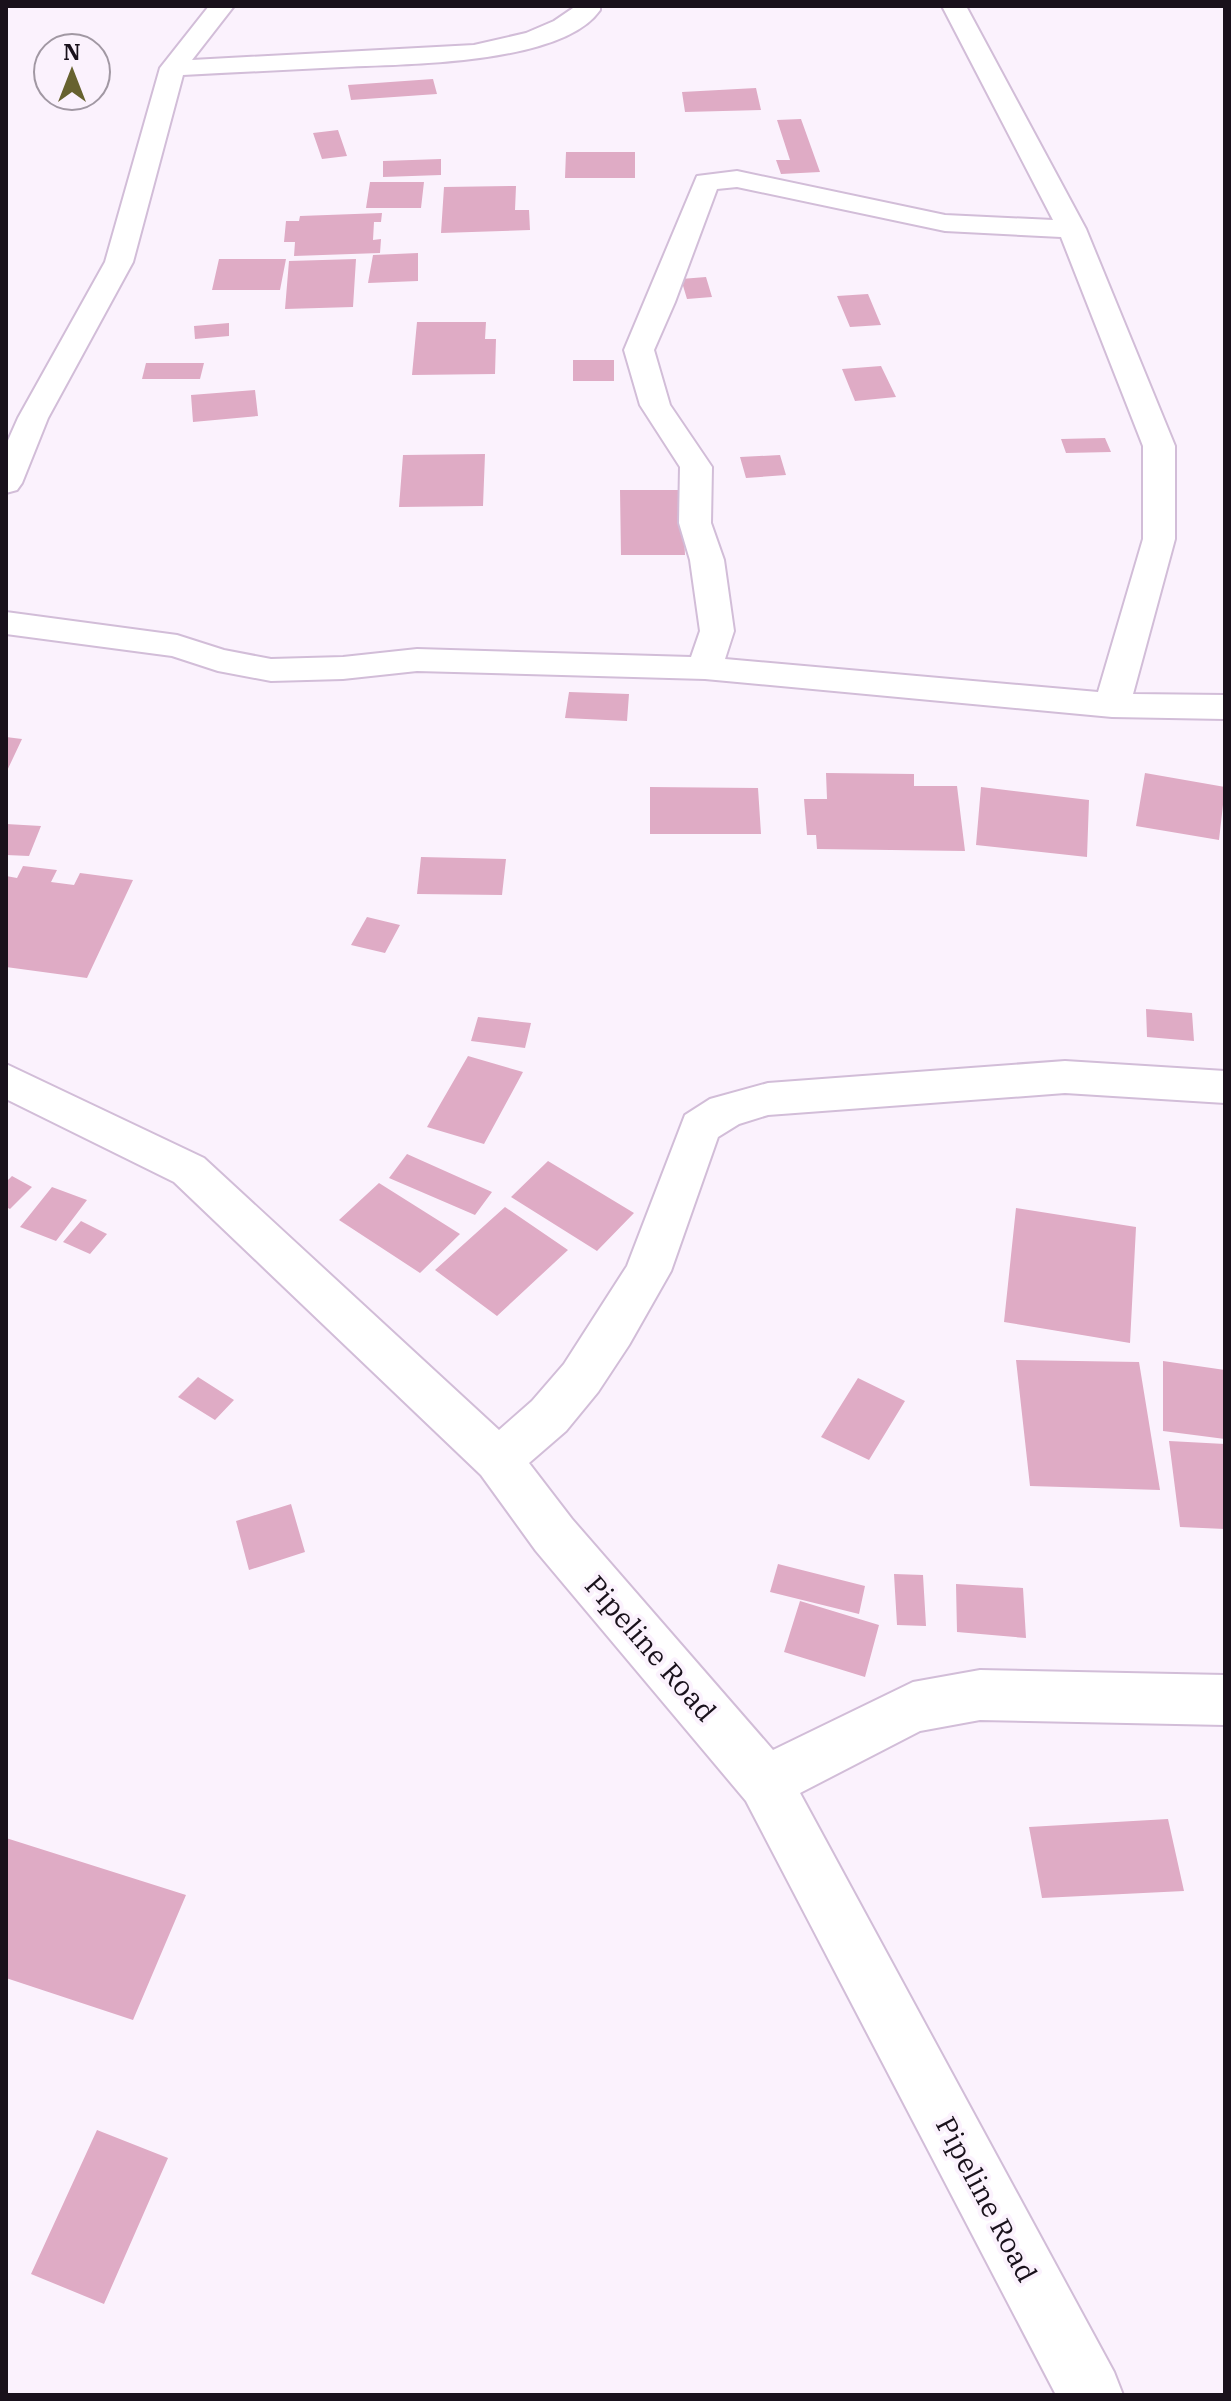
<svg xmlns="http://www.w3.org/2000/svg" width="1231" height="2401" font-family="'IBM Plex Serif',serif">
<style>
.building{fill:#dfabc5}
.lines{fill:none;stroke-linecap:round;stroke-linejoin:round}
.minor-casing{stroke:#d2bdd8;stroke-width:4}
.minor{fill:#fff;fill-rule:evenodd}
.labels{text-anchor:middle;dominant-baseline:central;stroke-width:8;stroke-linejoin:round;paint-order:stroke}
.street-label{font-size:28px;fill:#19111b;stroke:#fbf2fd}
</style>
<rect width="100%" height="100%" fill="#fbf2fd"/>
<path class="building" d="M433,79L437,94L351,100L348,85Z
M756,88L761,110L685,112L682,92Z
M801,119L820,172L781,174L776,160H790L777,120Z
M338,130L347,156L322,159L313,133Z
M566,152H635V178H565Z
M441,159V175L383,177V161Z
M370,182H424L421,208H366Z
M516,186L515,210H529L530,230L441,233L444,187Z
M382,213L381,222H374L373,240L381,239L380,253L294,256L295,242H284L286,221H299L300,216Z
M418,253V281L368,283L373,255Z
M219,259H286L280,290H212Z
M356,259L353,307L285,309L289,261Z
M706,277L712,297L687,299L681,279Z
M868,294L881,325L850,327L837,296Z
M417,322H486L485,339H496L495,374L412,375Z
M229,323V336L195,339L194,326Z
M573,360H614V381H573Z
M146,363H204L200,379H142Z
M881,366L896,397L855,401L842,369Z
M255,390L258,416L193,422L191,395Z
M1105,438L1111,452L1066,453L1061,439Z
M485,454L483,506L399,507L403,455Z
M780,455L786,475L746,478L740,457Z
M620,490H682L685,555H621Z
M569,692L629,694L627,721L565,718Z
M6,737L22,739L6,773Z
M826,773L914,774V786H957L965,851L817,849L816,835H807L804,799H827Z
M1145,773L1225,787L1219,840L1136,826Z
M650,787L758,788L761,834H650Z
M981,787L1089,800L1087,857L976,845Z
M6,824L41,826L29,856L6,855Z
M421,857L506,859L502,895L417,894Z
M23,866L57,870L51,882L74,885L80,873L133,880L87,978L6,967V876L17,878Z
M367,917L400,925L385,953L351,945Z
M1146,1009L1192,1013L1194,1041L1147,1037Z
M478,1017L531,1023L525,1048L471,1041Z
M468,1056L523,1072L484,1144L427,1127Z
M407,1154L492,1192L475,1215L389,1178Z
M548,1161L634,1213L597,1251L511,1197Z
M12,1176L32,1187L10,1209L6,1207V1182Z
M379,1183L460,1234L420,1273L339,1220Z
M52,1187L87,1200L56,1241L20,1227Z
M505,1207L568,1250L497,1316L435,1270Z
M1016,1208L1136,1227L1130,1343L1004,1322Z
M81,1221L107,1234L90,1254L63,1242Z
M1016,1360L1139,1362L1160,1490L1030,1486Z
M1163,1361L1225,1370V1439L1163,1431Z
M198,1377L234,1400L215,1420L178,1397Z
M858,1378L905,1401L869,1460L821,1437Z
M1169,1441L1225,1444V1529L1180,1527Z
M291,1504L305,1552L249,1570L236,1521Z
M778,1564L865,1586L859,1614L770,1592Z
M894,1574L923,1575L926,1626L897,1625Z
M956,1584L1023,1588L1026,1638L957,1632Z
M800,1601L879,1625L865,1677L784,1652Z
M1168,1819L1184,1891L1042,1898L1029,1827Z
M6,1838L186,1895L133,2020L6,1978Z
M97,2130L168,2158L104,2304L31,2274Z"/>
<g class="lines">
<defs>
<path id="minor" d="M209,6H234L192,60L474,45L526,33L554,21L576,6H600V10C562,65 403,64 342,67C289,70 236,72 183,75L133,262L48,418L22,483L17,490L6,493V445L18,418L105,262L160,68Z
M942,6H966L1086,229L1175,446V539L1133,694L1225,695V719L1112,717L705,679L417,671L343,679L271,681L218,671L172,656L6,634V612L177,635L224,650L271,659L343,657L417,649L691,657L700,631L690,560L679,523L680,467L640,405L624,350L697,176L737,171L945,215L1053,220ZM737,187L945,231L1061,237L1143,446V539L1098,692L725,659L734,631L724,560L711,523L712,467L670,405L654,350L675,302L717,189Z
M1065,1061L1225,1071V1103L1065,1093L768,1115L739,1124L718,1137L671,1271L629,1345L598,1392L566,1431L529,1463L572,1519L773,1750L913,1682L980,1670L1225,1675V1725L980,1720L920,1731L800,1793L1114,2372L1123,2395H1056L746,1801L536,1551L481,1475L174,1182L6,1099V1064L204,1158L499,1430L532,1401L564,1364L627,1266L685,1115L710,1099L768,1083Z"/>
</defs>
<use href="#minor" class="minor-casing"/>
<use href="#minor" class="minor"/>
</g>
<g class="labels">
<g class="street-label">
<text transform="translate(651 1648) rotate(49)">Pipeline Road</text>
<text transform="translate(987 2199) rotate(62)">Pipeline Road</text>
</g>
</g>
<rect width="1231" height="2401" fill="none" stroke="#19111b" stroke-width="16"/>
<g transform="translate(72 72)"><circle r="38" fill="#fbf2fd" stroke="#a198a3" stroke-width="2"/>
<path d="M0-6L14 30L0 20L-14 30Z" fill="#67622f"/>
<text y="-12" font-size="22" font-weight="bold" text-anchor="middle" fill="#19111b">N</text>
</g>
</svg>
